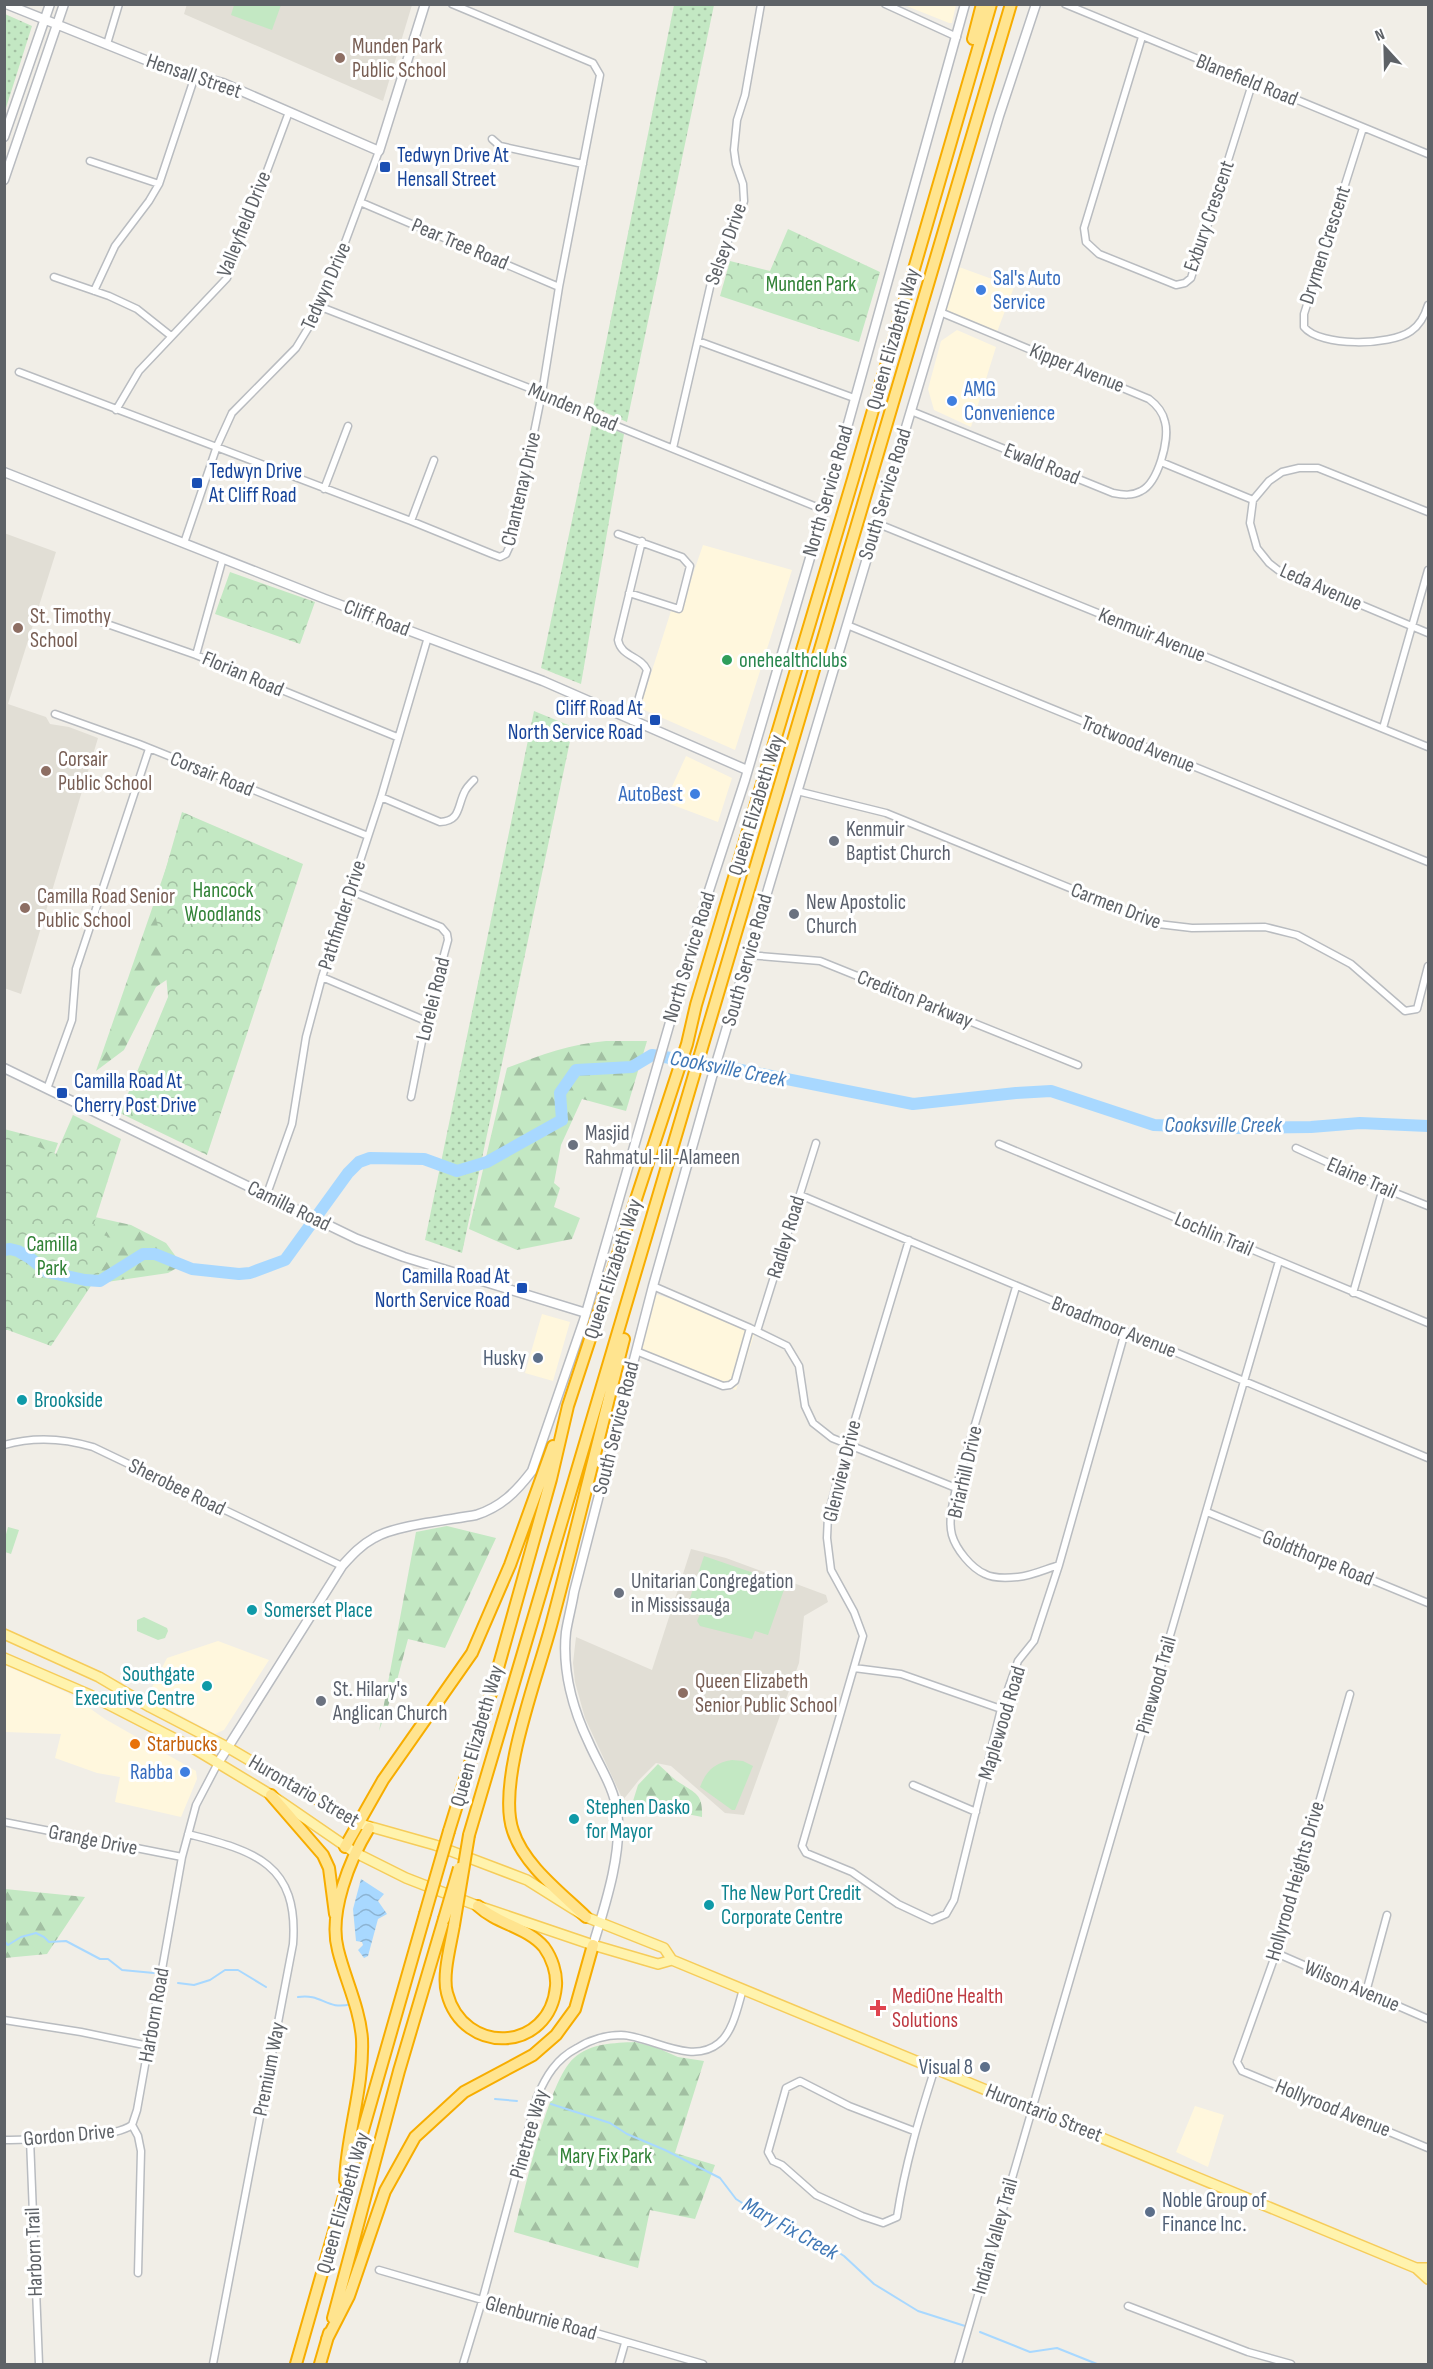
<svg xmlns="http://www.w3.org/2000/svg" width="1433" height="2369" font-family="'Sofia Sans Condensed',sans-serif">
<style>
.commercial{fill:#fff7dd}
.education{fill:#e1ded5}
.grass{fill:url(#grass-dots)}
.forest{fill:url(#forest-firs)}
.park{fill:url(#park-crowns)}
.pitch{fill:#c3e8c3}
.water{fill:url(#water-waves)}
.lines{fill:none;stroke-linecap:round;stroke-linejoin:round}
.stream{stroke:#a8d8ff;stroke-width:2}
.river{stroke:#a8d8ff;stroke-width:12}
.street-casing{stroke:#b9bcc0;stroke-width:9}
.secondary-casing{stroke:#b8bbc0;stroke-width:11}
.primary-casing{stroke:#f6cc5a;stroke-width:12}
.highway-casing{stroke:#f7ad00;stroke-width:14}
.street{stroke:#fff;stroke-width:6}
.secondary{stroke:#fff;stroke-width:8}
.primary{stroke:#fff3ad;stroke-width:9}
.highway{stroke:#ffe48f;stroke-width:10}
.highway-bridge-casing{stroke:#f7ad00;stroke-width:14;stroke-linecap:butt}
.highway-bridge{stroke:#ffe48f;stroke-width:10}
.education-dot{fill:#8d6e63;stroke:#fff;stroke-width:2}
.transit-dot{fill:#1a4fb4;stroke:#fff;stroke-width:2}
.shop-dot{fill:#3f7fe0;stroke:#fff;stroke-width:2}
.leisure-dot{fill:#2e9e5b;stroke:#fff;stroke-width:2}
.worship-dot{fill:#6b7280;stroke:#fff;stroke-width:2}
.service-dot{fill:#5c6f8a;stroke:#fff;stroke-width:2}
.culture-dot{fill:#0f9aa8;stroke:#fff;stroke-width:2}
.food-dot{fill:#e8710a;stroke:#fff;stroke-width:2}
.health-dot{fill:#e0444e;stroke:#fff;stroke-width:2}
.labels{text-anchor:middle;dominant-baseline:central;stroke-width:6;stroke-linejoin:round;paint-order:stroke}
.education-label{font-size:21px;fill:#785e54;stroke:#fff;text-anchor:start}
.street-label{font-size:21px;fill:#5e6267;stroke:#fff}
.transit-label{font-size:21px;fill:#164399;stroke:#fff;text-anchor:start}
.shop-label{font-size:21px;fill:#366cbe;stroke:#fff;text-anchor:start}
.park-label{font-size:21px;fill:#318236;stroke:#fff}
.leisure-label{font-size:21px;fill:#27864d;stroke:#fff;text-anchor:start}
.worship-label{font-size:21px;fill:#5b616d;stroke:#fff;text-anchor:start}
.service-label{font-size:21px;fill:#4e5e75;stroke:#fff;text-anchor:end}
.culture-label{font-size:21px;fill:#0d838f;stroke:#fff;text-anchor:start}
.food-label{font-size:21px;fill:#c56008;stroke:#fff;text-anchor:start}
.health-label{font-size:21px;fill:#be3a42;stroke:#fff;text-anchor:start}
.water-label{font-size:22px;font-style:italic;fill:#4078b6;stroke:#fff}
</style>
<defs>
<pattern id="grass-dots" width="8" height="8" patternUnits="userSpaceOnUse" patternTransform="scale(1.5)"><rect width="8" height="8" fill="#c3e8c3"/><path d="M2 2h.1M6 6h.1" fill="none" stroke="#a2bfa2" stroke-width="1.8" stroke-linecap="round"/></pattern>
<pattern id="forest-firs" width="22" height="20" patternUnits="userSpaceOnUse" patternTransform="scale(1.5)"><rect width="22" height="20" fill="#c3e8c3"/><path d="M5 1l3.5 6h-7zM16 11l3.5 6h-7z" fill="#a2bfa2"/></pattern>
<pattern id="park-crowns" width="20" height="18" patternUnits="userSpaceOnUse" patternTransform="scale(1.5)"><rect width="20" height="18" fill="#c3e8c3"/><path d="M2 6a3 3 0 1 1 6 0M12 15a3 3 0 1 1 6 0" fill="none" stroke="#a2bfa2"/></pattern>
<pattern id="water-waves" width="16" height="10" patternUnits="userSpaceOnUse" patternTransform="scale(1.5)"><rect width="16" height="10" fill="#a8d8ff"/><path d="M0 5q4-4 8 0t8 0" fill="none" stroke="#8cb3d2"/></pattern>
</defs>
<rect width="100%" height="100%" fill="#f1eee7"/>
<path class="commercial" d="M904,5L956,4V5L952,23H949Z
M959,267L1014,287L997,332L942,311Z
M957,330L996,347L971,427L934,410L928,389L941,341Z
M703,545L792,570L735,750L640,708L671,611L680,612Z
M686,756L732,778L718,822L665,802Z
M655,1294L675,1300L755,1332L736,1390L636,1356Z
M542,1314L570,1322L553,1381L525,1373Z
M218,1641L269,1660L224,1730L215,1734L147,1697L167,1658Z
M4,1665L68,1693L105,1719L196,1771L197,1779L181,1817L115,1802L120,1777L97,1773L55,1758L61,1734L5,1732Z
M1195,2106L1224,2115L1208,2167L1176,2152Z"/>
<path class="education" d="M187,4L412,5L383,101L184,14Z
M4,533L56,552L8,704L46,717L50,724L69,727L98,738L21,994L4,988Z
M691,1549L726,1558L826,1595L828,1602L804,1616L799,1663L744,1815L725,1813L671,1766L656,1763L639,1780L623,1800L585,1718L575,1682L573,1663L576,1637L652,1670Z"/>
<path class="grass" d="M674,5H714L627,422L593,407Z
M5,14L32,26L5,111Z
M593,420L624,434L581,684L541,668Z
M534,711L573,727L462,1253L425,1240Z"/>
<path class="forest" d="M185,813L271,855L208,952L156,987L124,1050L96,1071Z
M606,1041H647L626,1111L582,1099L561,1145L554,1183L560,1188L554,1207L580,1218L572,1239L517,1250L469,1229L507,1068C540,1055 571,1044 606,1041Z
M4,1129L58,1143L43,1185L5,1189Z
M95,1217L131,1225L166,1243L182,1265L168,1273L73,1287L22,1329L5,1330L4,1253Z
M447,1526L496,1538L445,1648L408,1639L396,1684L379,1731L416,1532Z
M658,1764C665,1770 672,1778 680,1783C697,1794 703,1795 702,1817L682,1813L669,1804L654,1812L633,1801L638,1785Z
M4,1889H5L85,1897L47,1954L5,1958Z
M635,2042L655,2047L678,2057L704,2061L675,2153L715,2165L695,2219L650,2210L638,2268L514,2232C524,2195 548,2080 574,2058C591,2043 614,2043 635,2042Z"/>
<path class="park" d="M788,229L880,272L859,342L720,296L730,261L770,271Z
M230,572L315,602L300,644L215,614Z
M182,812L303,864L207,1155L120,1113L168,997L164,952L154,910Z
M73,1115L121,1139L92,1230L120,1242L51,1346L5,1329V1133L56,1154Z"/>
<path class="pitch" d="M234,5V4L281,5L272,30L231,15Z
M8,1527L19,1530L11,1554L5,1552V1538Z
M704,1556L786,1584L768,1635L755,1631L752,1639L700,1626L697,1621L701,1612L687,1607Z
M144,1617L167,1628L168,1631L165,1638L158,1640L137,1631V1620Z
M732,1760L743,1761L753,1766L735,1810H732L700,1787C706,1771 714,1763 732,1760Z"/>
<path class="water" d="M361,1879L384,1894L378,1901L387,1914L378,1919L368,1956L364,1958L358,1950L363,1945L362,1942L356,1941L353,1909Z"/>
<g class="lines">
<path class="stream" d="M4,1941L8,1945L21,1937L36,1933L44,1937L49,1942L66,1941L100,1959H108L122,1970L154,1973
M178,1983L194,1985L210,1980L225,1970H238L266,1987
M298,1997C322,1993 327,2011 351,2004
M495,2099L517,2101
M551,2104L610,2123L627,2134L665,2150L720,2178L736,2199L764,2217L830,2247L844,2256L874,2284L918,2311L965,2326
M980,2332L1030,2352L1057,2348L1097,2364"/>
<path class="river" d="M4,1250L10,1249L18,1251L30,1258L47,1272L85,1280L100,1281L143,1254H155L192,1269L239,1274L250,1273L285,1260L348,1173L359,1162L370,1158L424,1159L457,1171L487,1162L562,1120L560,1093L576,1070L632,1067L652,1055L726,1067L913,1104L1016,1093L1051,1091L1154,1125L1235,1128L1311,1127L1360,1123L1428,1126"/>
<defs>
<path id="street" d="M885,4L957,37
M1065,4L1428,154
M1142,37L1084,228L1086,242L1099,254L1176,285L1185,283L1191,278L1253,81
M107,44L119,4
M1363,128L1304,314V327C1320,347 1390,346 1411,331C1420,325 1425,315 1428,305
M492,139L500,146L583,164
M90,161L159,184
M360,202L559,287
M54,277L109,296L137,309L171,336
M94,291L115,246L149,201L159,184L195,76
M321,307L542,393L602,420L824,510
M698,341L854,398
M19,372L411,521L492,554L500,557L506,554L512,541L542,393L559,287L600,75L593,63L452,4
M116,410L139,371L227,278L289,112
M911,411L1113,493C1123,495 1132,496 1141,491C1158,483 1170,439 1165,422C1163,412 1157,405 1149,399L940,312
M673,448L713,274L738,219L744,201L743,184L736,164L734,150L737,120L745,95L761,4
M1161,462L1253,500
M324,489L348,426
M1428,512L1318,468H1299L1282,472L1269,481L1253,500L1250,523L1257,548L1269,563L1278,570L1428,633
M411,521L434,460
M876,523L1428,747
M618,534L682,557L690,566L679,609L629,593
M184,543L217,446L232,413L296,348L321,307L379,151
M87,617L196,655L397,737
M847,625L1428,862
M196,655L223,558
M55,714L139,744L368,836
M632,721L647,670C641,656 621,657 618,640L642,541
M1383,728L1428,570
M797,791L886,813L1158,924L1192,928L1265,927L1297,935L1351,964L1405,1011L1417,1009L1428,966
M381,797L440,822C461,821 457,806 465,791C467,787 471,783 474,780
M351,891L441,927L447,934L448,940L426,1021L411,1097
M748,955L820,961L1078,1065
M322,977L426,1021
M47,1089L72,1020L76,969L149,749
M999,1144L1428,1323
M1296,1148L1383,1188L1428,1206
M267,1194L292,1124L306,1037L322,977L381,797L428,637
M800,1195L1428,1458
M909,1240L847,1446L828,1515L827,1538L831,1570L854,1612L863,1636L802,1846L806,1853L852,1872L898,1904L932,1920L946,1914L954,1900L1001,1709L1018,1661L1034,1641L1059,1565L1125,1332
M653,1286L750,1328L787,1346L799,1366L805,1406L813,1423L832,1438L956,1488
M1016,1287L956,1488C953,1503 948,1520 952,1535C956,1549 971,1568 985,1574C994,1579 1008,1578 1018,1577C1031,1576 1046,1569 1059,1565
M1353,1293L1383,1188
M757,1331L816,1143
M636,1351L723,1386L730,1385L735,1381L750,1328
M4,1445C35,1436 63,1438 93,1447L342,1566
M1207,1512L1428,1603
M854,1668L901,1674L1001,1709
M1350,1694L1276,1953L1237,2062L1242,2071L1428,2148
M913,1785L976,1812
M4,1822L182,1857
M188,1834C255,1851 299,1864 293,1944L213,2364
M1276,1953L1428,2019
M1366,1992L1387,1915
M4,2020L81,2032L149,2046
M914,2131L849,2106L800,2081L786,2088L768,2152L773,2161L782,2165L816,2195L862,2216L883,2223L897,2217C905,2165 919,2118 935,2068
M30,2139L39,2364
M4,2140C33,2139 111,2140 132,2125
M379,2270L703,2364
M138,2273L141,2151L138,2136L132,2125L137,2110L182,1857L196,1805L218,1763
M1128,2306L1248,2352L1291,2364
M463,2364L482,2301L537,2097C546,2076 556,2059 577,2048C590,2040 605,2035 621,2035C651,2036 691,2066 719,2043C733,2032 738,2006 743,1989
M619,2364L625,2343
M958,2364L1279,1261"/>
<path id="secondary" d="M6,4L163,67L223,83L379,151L425,4
M4,137L50,4
M4,180L64,4
M4,472L325,599L543,681L747,770
M4,1068L357,1239L404,1257L586,1313
M218,1763L342,1566C352,1555 361,1545 374,1538C395,1525 450,1520 476,1515C501,1507 516,1492 532,1471L584,1320L701,915L745,780L824,510L965,4
M593,1945C605,1906 623,1851 617,1811C614,1787 598,1764 589,1743C573,1710 562,1670 566,1632C568,1619 572,1605 574,1592L653,1286L712,1077L999,116L1036,4"/>
<path id="primary" d="M4,1634L99,1677L150,1707L227,1747L357,1823L435,1845L527,1880L586,1917L664,1948L672,1960L1416,2268H1428
M4,1658L90,1695L193,1748L271,1795L354,1852L406,1878L478,1906L593,1945L658,1964L672,1960
M1416,2268L1428,2279"/>
<path id="highway" d="M973,39L982,4
M271,1795L323,1855L329,1868L335,1914
M449,1831L484,1718L551,1479L568,1406L687,1044L696,1005L853,479L991,4
M469,1835L1011,4
M345,1847L383,1780L472,1653L510,1565L553,1446
M586,1917C560,1892 524,1865 513,1831C496,1782 539,1673 552,1622C577,1528 600,1433 624,1339
M454,1925C451,1944 442,1975 447,1993C463,2056 550,2053 556,1986C557,1973 552,1958 544,1947C527,1927 497,1924 478,1906
M345,2180C347,2132 364,2087 362,2039C360,2009 345,1979 338,1950C328,1913 350,1859 369,1828
M333,2318L399,2071L444,1919
M327,2339L349,2296L385,2191L415,2137L464,2092L533,2055L556,2035L575,2009L593,1945
M296,2364L425,1914
M320,2364L329,2333"/>
</defs>
<use href="#street" class="street-casing"/>
<use href="#secondary" class="secondary-casing"/>
<use href="#primary" class="primary-casing"/>
<use href="#highway" class="highway-casing"/>
<use href="#street" class="street"/>
<use href="#secondary" class="secondary"/>
<use href="#primary" class="primary"/>
<use href="#highway" class="highway"/>
<defs>
<path id="highway-bridge" d="M425,1914L449,1831
M444,1919L459,1868
M454,1925L469,1835"/>
</defs>
<use href="#highway-bridge" class="highway-bridge-casing"/>
<use href="#highway-bridge" class="highway-bridge"/>
</g>
<g class="education-dot">
<circle cx="340" cy="58" r="6"/>
<circle cx="18" cy="628" r="6"/>
<circle cx="46" cy="771" r="6"/>
<circle cx="25" cy="908" r="6"/>
<circle cx="683" cy="1693" r="6"/>
</g>
<g class="transit-dot">
<rect x="379" y="161" width="12" height="12" rx="3"/>
<rect x="191" y="477" width="12" height="12" rx="3"/>
<rect x="649" y="714" width="12" height="12" rx="3"/>
<rect x="56" y="1087" width="12" height="12" rx="3"/>
<rect x="516" y="1282" width="12" height="12" rx="3"/>
</g>
<g class="shop-dot">
<circle cx="981" cy="290" r="6"/>
<circle cx="952" cy="401" r="6"/>
<circle cx="695" cy="794" r="6"/>
<circle cx="185" cy="1772" r="6"/>
</g>
<circle class="leisure-dot" cx="727" cy="660" r="6"/>
<g class="worship-dot">
<circle cx="834" cy="841" r="6"/>
<circle cx="794" cy="914" r="6"/>
<circle cx="573" cy="1145" r="6"/>
<circle cx="619" cy="1593" r="6"/>
<circle cx="321" cy="1701" r="6"/>
</g>
<g class="service-dot">
<circle cx="538" cy="1358" r="6"/>
<circle cx="985" cy="2067" r="6"/>
<circle cx="1150" cy="2212" r="6"/>
</g>
<g class="culture-dot">
<circle cx="22" cy="1400" r="6"/>
<circle cx="252" cy="1610" r="6"/>
<circle cx="207" cy="1686" r="6"/>
<circle cx="574" cy="1819" r="6"/>
<circle cx="709" cy="1905" r="6"/>
</g>
<circle class="food-dot" cx="135" cy="1744" r="6"/>
<path class="health-dot" d="M875 1999h6v6h6v6h-6v6h-6v-6h-6v-6h6z"/>
<g class="labels">
<g class="education-label">
<text x="352" y="46">Munden Park<tspan x="352" dy="24">Public School</tspan></text>
<text x="30" y="616">St. Timothy<tspan x="30" dy="24">School</tspan></text>
<text x="58" y="759">Corsair<tspan x="58" dy="24">Public School</tspan></text>
<text x="37" y="896">Camilla Road Senior<tspan x="37" dy="24">Public School</tspan></text>
<text x="695" y="1681">Queen Elizabeth<tspan x="695" dy="24">Senior Public School</tspan></text>
</g>
<g class="street-label">
<text transform="translate(194 76) rotate(19)">Hensall Street</text>
<text transform="translate(1247 80) rotate(22)">Blanefield Road</text>
<text transform="translate(1209 216) rotate(-71)">Exbury Crescent</text>
<text transform="translate(244 224) rotate(-68)">Valleyfield Drive</text>
<text transform="translate(460 244) rotate(23)">Pear Tree Road</text>
<text transform="translate(726 244) rotate(-70)">Selsey Drive</text>
<text transform="translate(1325 245) rotate(-72)">Drymen Crescent</text>
<text transform="translate(326 286) rotate(-66)">Tedwyn Drive</text>
<text transform="translate(893 339) rotate(-74)">Queen Elizabeth Way</text>
<text transform="translate(1077 368) rotate(22)">Kipper Avenue</text>
<text transform="translate(573 407) rotate(23)">Munden Road</text>
<text transform="translate(1042 464) rotate(22)">Ewald Road</text>
<text transform="translate(521 489) rotate(-77)">Chantenay Drive</text>
<text transform="translate(828 491) rotate(-74)">North Service Road</text>
<text transform="translate(885 494) rotate(-73)">South Service Road</text>
<text transform="translate(1321 587) rotate(24)">Leda Avenue</text>
<text transform="translate(377 618) rotate(21)">Cliff Road</text>
<text transform="translate(1152 635) rotate(22)">Kenmuir Avenue</text>
<text transform="translate(243 674) rotate(23)">Florian Road</text>
<text transform="translate(1138 744) rotate(22)">Trotwood Avenue</text>
<text transform="translate(212 774) rotate(22)">Corsair Road</text>
<text transform="translate(756 805) rotate(-73)">Queen Elizabeth Way</text>
<text transform="translate(1116 906) rotate(21)">Carmen Drive</text>
<text transform="translate(342 915) rotate(-72)">Pathfinder Drive</text>
<text transform="translate(689 957) rotate(-73)">North Service Road</text>
<text transform="translate(747 960) rotate(-74)">South Service Road</text>
<text transform="translate(433 999) rotate(-76)">Lorelei Road</text>
<text transform="translate(915 999) rotate(22)">Crediton Parkway</text>
<text transform="translate(1362 1178) rotate(24)">Elaine Trail</text>
<text transform="translate(289 1206) rotate(26)">Camilla Road</text>
<text transform="translate(1214 1234) rotate(23)">Lochlin Trail</text>
<text transform="translate(786 1237) rotate(-73)">Radley Road</text>
<text transform="translate(613 1269) rotate(-72)">Queen Elizabeth Way</text>
<text transform="translate(1114 1327) rotate(22)">Broadmoor Avenue</text>
<text transform="translate(616 1428) rotate(-76)">South Service Road</text>
<text transform="translate(842 1471) rotate(-76)">Glenview Drive</text>
<text transform="translate(965 1472) rotate(-77)">Briarhill Drive</text>
<text transform="translate(177 1487) rotate(26)">Sherobee Road</text>
<text transform="translate(1318 1558) rotate(22)">Goldthorpe Road</text>
<text transform="translate(1156 1685) rotate(-74)">Pinewood Trail</text>
<text transform="translate(1002 1723) rotate(-73)">Maplewood Road</text>
<text transform="translate(477 1736) rotate(-74)">Queen Elizabeth Way</text>
<text transform="translate(304 1791) rotate(30)">Hurontario Street</text>
<text transform="translate(93 1840) rotate(11)">Grange Drive</text>
<text transform="translate(1295 1881) rotate(-74)">Hollyrood Heights Drive</text>
<text transform="translate(1352 1986) rotate(23)">Wilson Avenue</text>
<text transform="translate(154 2015) rotate(-80)">Harborn Road</text>
<text transform="translate(269 2069) rotate(-79)">Premium Way</text>
<text transform="translate(1333 2108) rotate(22)">Hollyrood Avenue</text>
<text transform="translate(1044 2113) rotate(22)">Hurontario Street</text>
<text transform="translate(529 2134) rotate(-74)">Pinetree Way</text>
<text transform="translate(69 2135) rotate(-5)">Gordon Drive</text>
<text transform="translate(343 2203) rotate(-74)">Queen Elizabeth Way</text>
<text transform="translate(995 2236) rotate(-74)">Indian Valley Trail</text>
<text transform="translate(34 2252) rotate(-92)">Harborn Trail</text>
<text transform="translate(541 2318) rotate(16)">Glenburnie Road</text>
</g>
<g class="transit-label">
<text x="397" y="155">Tedwyn Drive At<tspan x="397" dy="24">Hensall Street</tspan></text>
<text x="209" y="471">Tedwyn Drive<tspan x="209" dy="24">At Cliff Road</tspan></text>
<text x="643" y="708" text-anchor="end">Cliff Road At<tspan x="643" dy="24">North Service Road</tspan></text>
<text x="74" y="1081">Camilla Road At<tspan x="74" dy="24">Cherry Post Drive</tspan></text>
<text x="510" y="1276" text-anchor="end">Camilla Road At<tspan x="510" dy="24">North Service Road</tspan></text>
</g>
<g class="shop-label">
<text x="993" y="278">Sal's Auto<tspan x="993" dy="24">Service</tspan></text>
<text x="964" y="389">AMG<tspan x="964" dy="24">Convenience</tspan></text>
<text x="683" y="794" text-anchor="end">AutoBest</text>
<text x="173" y="1772" text-anchor="end">Rabba</text>
</g>
<g class="park-label">
<text x="811" y="284">Munden Park</text>
<text x="223" y="890">Hancock<tspan x="223" dy="24">Woodlands</tspan></text>
<text x="52" y="1244">Camilla<tspan x="52" dy="24">Park</tspan></text>
<text x="606" y="2156">Mary Fix Park</text>
</g>
<g class="leisure-label">
<text x="739" y="660">onehealthclubs</text>
</g>
<g class="worship-label">
<text x="846" y="829">Kenmuir<tspan x="846" dy="24">Baptist Church</tspan></text>
<text x="806" y="902">New Apostolic<tspan x="806" dy="24">Church</tspan></text>
<text x="585" y="1133">Masjid<tspan x="585" dy="24">Rahmatul-lil-Alameen</tspan></text>
<text x="631" y="1581">Unitarian Congregation<tspan x="631" dy="24">in Mississauga</tspan></text>
<text x="333" y="1689">St. Hilary's<tspan x="333" dy="24">Anglican Church</tspan></text>
</g>
<g class="service-label">
<text x="526" y="1358">Husky</text>
<text x="973" y="2067">Visual 8</text>
<text x="1162" y="2200" text-anchor="start">Noble Group of<tspan x="1162" dy="24">Finance Inc.</tspan></text>
</g>
<g class="culture-label">
<text x="34" y="1400">Brookside</text>
<text x="264" y="1610">Somerset Place</text>
<text x="195" y="1674" text-anchor="end">Southgate<tspan x="195" dy="24">Executive Centre</tspan></text>
<text x="586" y="1807">Stephen Dasko<tspan x="586" dy="24">for Mayor</tspan></text>
<text x="721" y="1893">The New Port Credit<tspan x="721" dy="24">Corporate Centre</tspan></text>
</g>
<g class="food-label">
<text x="147" y="1744">Starbucks</text>
</g>
<g class="health-label">
<text x="892" y="1996">MediOne Health<tspan x="892" dy="24">Solutions</tspan></text>
</g>
<g class="water-label">
<text transform="translate(728 1069) rotate(11)">Cooksville Creek</text>
<text x="1223" y="1125">Cooksville Creek</text>
<text transform="translate(790 2229) rotate(29)">Mary Fix Creek</text>
</g>
</g>
<rect width="1433" height="2369" fill="none" stroke="#5e6267" stroke-width="12"/>
<g transform="translate(1385 48) rotate(338)" stroke="#ffffff" stroke-width="4.5" paint-order="stroke">
<path d="M0-4.5L10 22L0 15L-10 22Z" fill="#5e6267"/>
<text y="-9" font-size="16" font-weight="bold" text-anchor="middle" fill="#5e6267">N</text>
</g>
</svg>
